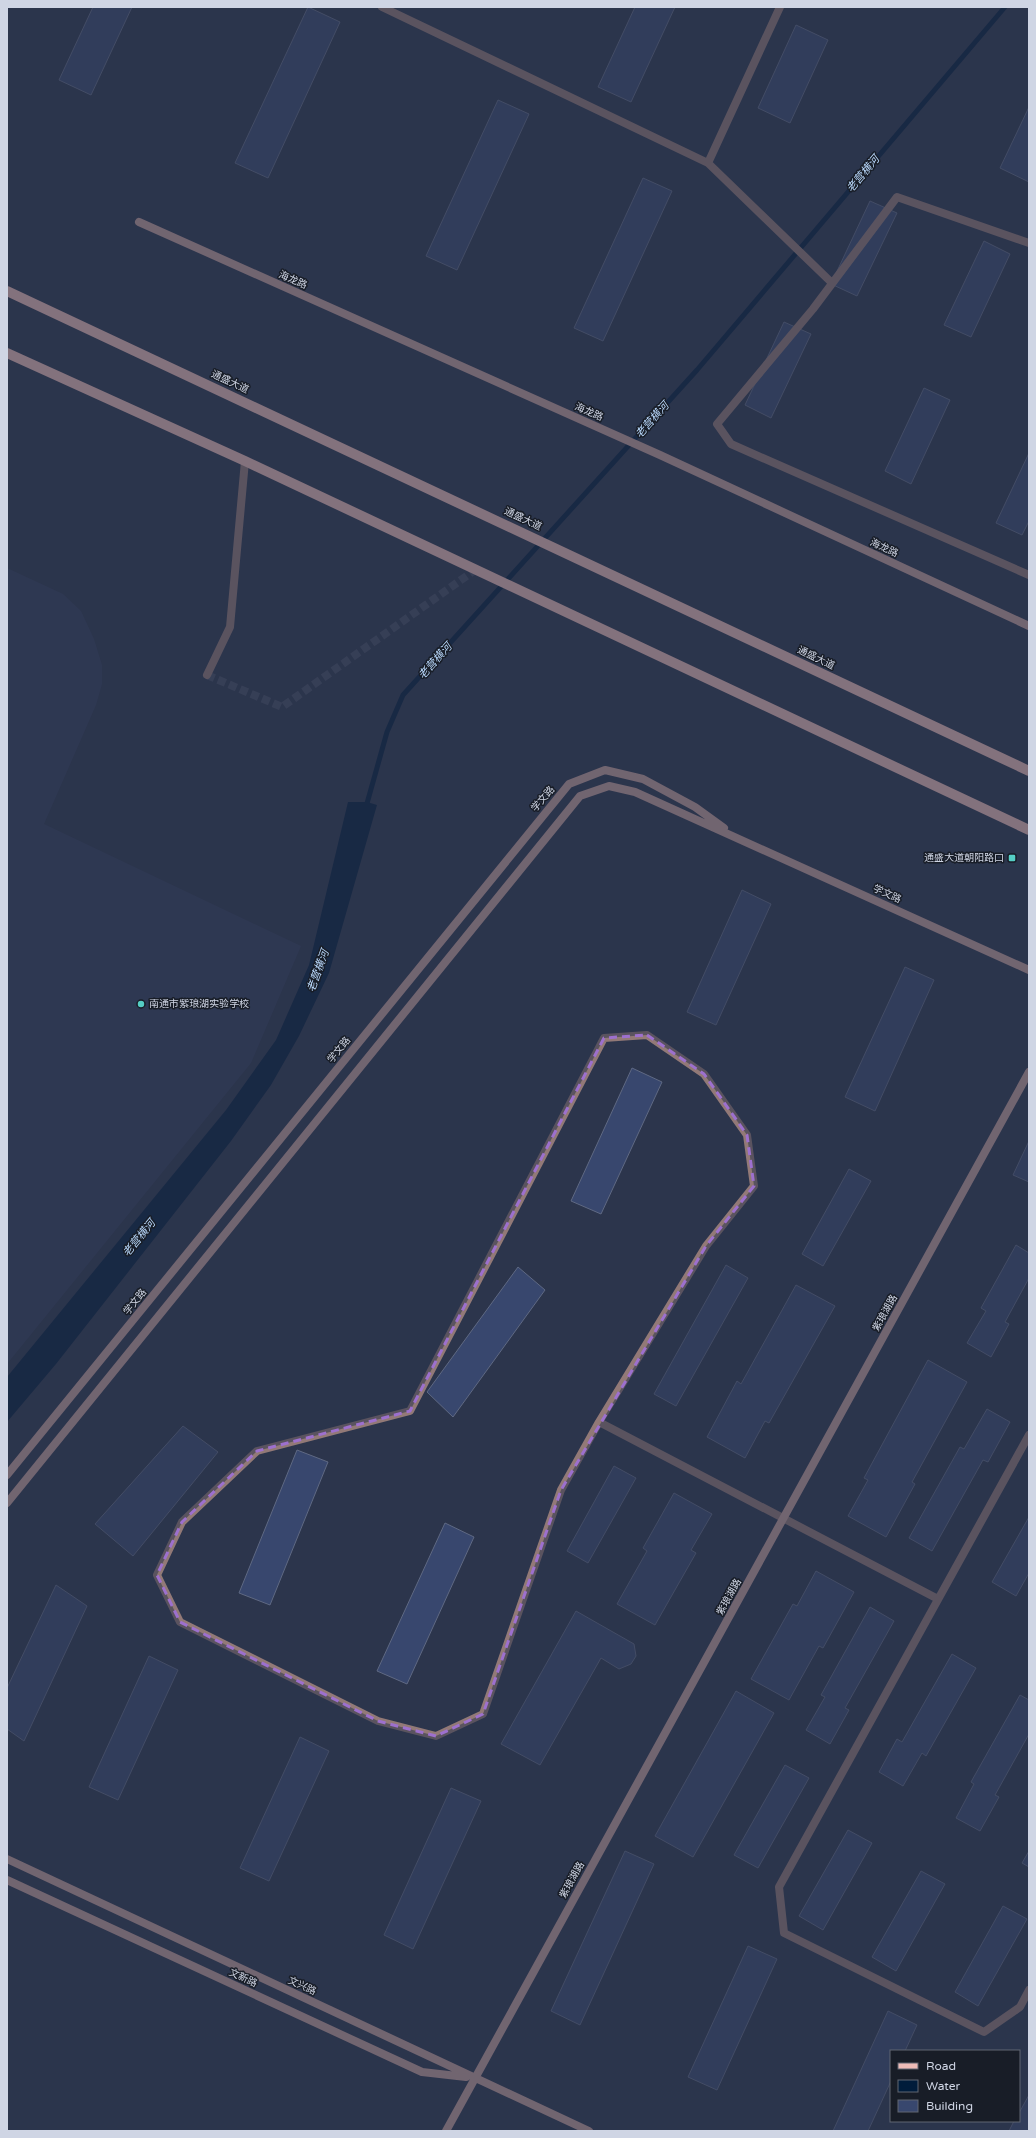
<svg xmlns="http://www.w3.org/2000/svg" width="1036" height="2138" font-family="'Varela Round','Noto Sans SC',sans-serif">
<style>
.built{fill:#323d5a}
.water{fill:#001c3b}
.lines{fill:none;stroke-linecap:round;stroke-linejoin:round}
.stream{stroke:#001c3b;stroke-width:5}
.building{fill:#38476e;stroke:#5f6983}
.street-tunnel{stroke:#444d63;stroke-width:8;stroke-dasharray:8 4;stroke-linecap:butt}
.street{stroke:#927977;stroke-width:8}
.secondary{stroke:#c69f9c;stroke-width:8}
.primary{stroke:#eebcb8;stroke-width:10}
.marked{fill:none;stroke:#9d70ce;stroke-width:3;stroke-dasharray:8 5;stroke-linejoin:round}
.poi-dot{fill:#55cec5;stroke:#181d27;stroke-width:1.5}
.labels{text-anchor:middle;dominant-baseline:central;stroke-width:3;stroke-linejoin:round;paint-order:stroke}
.street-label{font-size:10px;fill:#cfd5e4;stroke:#181d27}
.poi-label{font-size:10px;fill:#cfd5e4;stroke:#181d27;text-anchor:end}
.water-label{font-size:11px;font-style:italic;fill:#b7d6f9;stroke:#181d27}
</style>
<rect width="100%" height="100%" fill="#2c354c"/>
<path class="built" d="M7,568L63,594L81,611L94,639L102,665V684L96,705L44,824L301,946L251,1063L7,1364Z"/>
<path class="water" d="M348,802H367L377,805L329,973L299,1036L271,1085L231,1141L56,1364L7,1422V1377L226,1110L276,1040L309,965Z"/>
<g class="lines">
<path class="stream" d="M366,807L387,732L403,695L697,370L1005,7"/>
</g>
<path class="building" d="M93,7H132L91,95L59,80Z
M308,7L340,22L268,178L235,163Z
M635,7H675L631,102L598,87Z
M796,25L828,40L790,123L758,108Z
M498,100L529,114L457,270L426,256Z
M1029,107V182L1000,168Z
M643,178L672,191L603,341L574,328Z
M870,201L897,213L857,296L831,284Z
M984,241L1010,254L971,337L944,325Z
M784,322L811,334L771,418L745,405Z
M924,388L950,400L911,484L885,471Z
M1029,453V521L1022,535L996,523Z
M742,890L771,904L716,1025L687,1012Z
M905,967L934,980L875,1111L845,1097Z
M632,1068L662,1082L601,1214L571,1201Z
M1029,1141V1182L1013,1175Z
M849,1169L871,1181L823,1266L802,1254Z
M1016,1245L1029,1253V1278L1005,1322L1009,1324L991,1357L967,1343L986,1311L981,1308Z
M726,1265L748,1278L676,1406L654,1394Z
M518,1267L545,1290L453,1417L427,1392Z
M796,1285L835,1306L769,1423L765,1421L745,1458L707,1437L737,1381L741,1384Z
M928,1360L967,1382L912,1482L915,1484L886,1537L848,1516L868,1480L864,1478Z
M987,1409L1010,1422L988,1462L983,1460L932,1551L909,1538L960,1447L964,1449Z
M183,1426L218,1452L133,1556L95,1524Z
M297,1450L328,1462L270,1605L239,1593Z
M614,1466L636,1478L588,1563L567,1551Z
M674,1493L712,1514L691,1550L696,1553L655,1625L617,1604L647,1551L643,1548Z
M1029,1517V1573L1016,1596L992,1582Z
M445,1523L474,1537L407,1684L377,1671Z
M816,1571L854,1592L823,1648L819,1646L789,1700L751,1679L793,1604L797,1606Z
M56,1585L87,1606L24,1741L7,1729V1688Z
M870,1607L894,1621L845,1708L849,1710L830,1744L806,1730L825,1697L821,1695Z
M576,1611L634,1644L636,1656L631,1664L619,1669L601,1658L540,1765L501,1744Z
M952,1654L976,1668L926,1756L922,1753L903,1786L879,1772L897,1739L902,1742Z
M149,1656L178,1670L118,1800L89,1787Z
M736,1691L774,1713L693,1857L655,1836Z
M1020,1695L1029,1700V1734L995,1795L999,1797L980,1831L956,1818L974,1784L971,1782Z
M300,1737L329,1751L269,1881L240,1868Z
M785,1765L809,1778L758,1868L734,1855Z
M451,1788L481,1801L413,1949L384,1935Z
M848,1830L872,1843L823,1930L799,1916Z
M625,1851L654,1864L580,2025L551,2011Z
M1029,1851V1867L1022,1863Z
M921,1871L945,1884L896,1971L872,1957Z
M1003,1906L1027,1919L978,2006L955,1992Z
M748,1946L777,1959L717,2090L688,2077Z
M888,2011L917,2025L905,2051H891V2081L868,2131H833Z
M1029,2095V2131H1009L1014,2121H1019V2113Z"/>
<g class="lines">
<path class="street-tunnel" d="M207,675L282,707L475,570"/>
<path class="street" d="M382,7L708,163L832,283
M708,163L780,7
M1029,243L897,197L813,309L717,424L731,444L1029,575
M207,675L230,627L245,461
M647,1035L704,1074L747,1135L754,1186L706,1246L599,1422L561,1490L483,1714L436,1736L378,1721L180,1622L157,1575L182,1522L257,1451L410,1411L604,1038Z
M599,1422L938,1599
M1029,1435L779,1887L784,1933L984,2032L1020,2007L1029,1990"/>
<path class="secondary" d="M139,222L660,455L1029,626
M7,1475L569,784L605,770L643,779L695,807L724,828
M7,1503L580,796L609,786L635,792L1029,970
M7,1859L589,2131
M7,1880L422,2072L466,2077
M446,2131L1029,1072"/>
<path class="primary" d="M7,291L1029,771
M7,353L245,461L1029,830"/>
</g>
<path d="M0 0H1036V2138H0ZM647,1035L704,1074L747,1135L754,1186L706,1246L561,1490L483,1714L436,1736L378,1721L180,1622L157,1575L182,1522L257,1451L410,1411L604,1038Z" fill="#2c354c" fill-opacity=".55" fill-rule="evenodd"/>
<path class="marked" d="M647,1035L704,1074L747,1135L754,1186L706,1246L561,1490L483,1714L436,1736L378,1721L180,1622L157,1575L182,1522L257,1451L410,1411L604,1038Z"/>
<g class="poi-dot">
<rect x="1008" y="854" width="8" height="8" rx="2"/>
<circle cx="141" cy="1004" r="4"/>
</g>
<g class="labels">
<g class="street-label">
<text transform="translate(293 280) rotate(24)">海龙路</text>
<text transform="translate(230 382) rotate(25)">通盛大道</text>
<text transform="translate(589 412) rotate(24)">海龙路</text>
<text transform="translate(523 519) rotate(25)">通盛大道</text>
<text transform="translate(884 548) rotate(25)">海龙路</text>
<text transform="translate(816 658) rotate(26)">通盛大道</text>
<text transform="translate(543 799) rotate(-49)">学文路</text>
<text transform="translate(887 894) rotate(25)">学文路</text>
<text transform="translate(339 1050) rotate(-51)">学文路</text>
<text transform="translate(135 1302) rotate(-51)">学文路</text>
<text transform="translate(885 1313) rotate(-61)">紫琅湖路</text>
<text transform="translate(729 1597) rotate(-61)">紫琅湖路</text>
<text transform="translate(572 1880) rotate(-61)">紫琅湖路</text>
<text transform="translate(243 1978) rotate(25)">文新路</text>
<text transform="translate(302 1986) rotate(25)">文兴路</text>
</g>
<g class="poi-label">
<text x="1004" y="858">通盛大道朝阳路口</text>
<text x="149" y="1004" text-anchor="start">南通市紫琅湖实验学校</text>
</g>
<g class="water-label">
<text transform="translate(863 174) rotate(-50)">老营横河</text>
<text transform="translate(652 420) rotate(-48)">老营横河</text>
<text transform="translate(435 661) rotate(-48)">老营横河</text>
<text transform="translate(318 971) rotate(-70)">老营横河</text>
<text transform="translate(139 1238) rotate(-51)">老营横河</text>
</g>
</g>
<rect width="1036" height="2138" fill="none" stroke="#cfd5e4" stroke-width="16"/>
<rect x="890" y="2050" width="130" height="72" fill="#181d27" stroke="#616773"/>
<rect x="898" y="2063" width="20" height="6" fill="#eebcb8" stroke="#616773"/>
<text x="926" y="2070" font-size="12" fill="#cfd5e4">Road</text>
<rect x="898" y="2080" width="20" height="12" fill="#001c3b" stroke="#616773"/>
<text x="926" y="2090" font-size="12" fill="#cfd5e4">Water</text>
<rect x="898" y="2100" width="20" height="12" fill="#38476e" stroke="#616773"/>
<text x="926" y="2110" font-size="12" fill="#cfd5e4">Building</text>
</svg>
